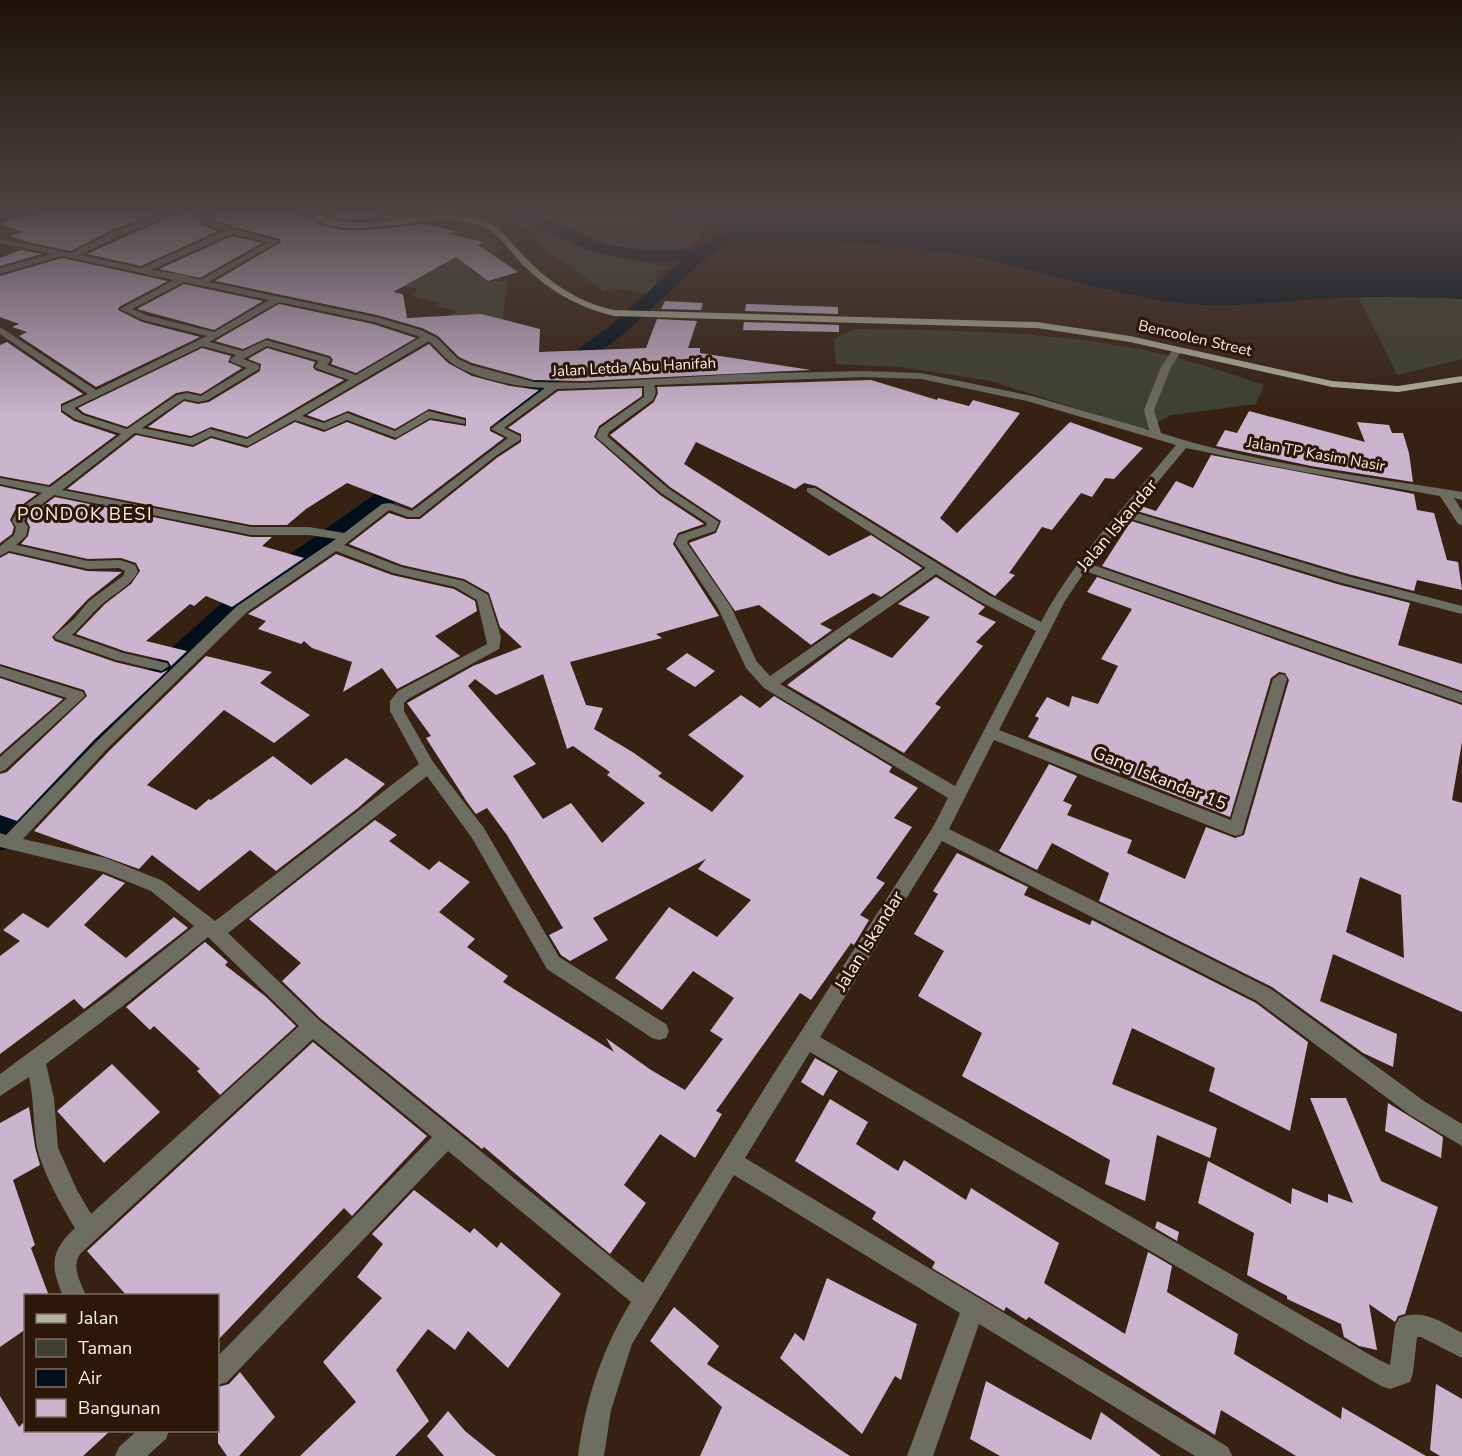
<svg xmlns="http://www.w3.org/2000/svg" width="1462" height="1456" font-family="'Nunito Sans',sans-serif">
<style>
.green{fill:#3e4131}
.water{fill:#000f19}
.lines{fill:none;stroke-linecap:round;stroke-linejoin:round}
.canal{fill:#000f19;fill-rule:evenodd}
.building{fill:#cbb5ce;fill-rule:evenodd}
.minor{fill:#6d6d61;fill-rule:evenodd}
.major{fill:#b3b49a;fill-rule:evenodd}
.labels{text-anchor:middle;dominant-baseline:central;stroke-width:6;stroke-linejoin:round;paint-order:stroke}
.far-street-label{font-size:15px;fill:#fdf0e9;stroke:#2d1709}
.far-quarter-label{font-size:18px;letter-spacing:1.5px;fill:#fdf0e9;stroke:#2d1709}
.street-label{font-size:18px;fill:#fdf0e9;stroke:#2d1709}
</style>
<rect width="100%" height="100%" fill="#372112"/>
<path class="green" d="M497,213C528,213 554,237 582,248C611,258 640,262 669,266L657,275L656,283L648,293L610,288L604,291L545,250L536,233Z
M525,213H629L694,227L699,231L698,238C692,242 684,251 676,253C630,265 566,230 525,213Z
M466,226C482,231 492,236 500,251L466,261L475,268L470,270L480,277L484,276L492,281H507L500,345L447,317L456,311L436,306L439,303L410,295L419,289L390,284L409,280L441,266L462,238L451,234Z
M1358,296L1462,299V359L1397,375Z
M855,329C946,330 1038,331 1128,347C1175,355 1219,370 1264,385L1256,404L1171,415L1144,430L991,381L901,367L836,364L834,339Z"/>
<path class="water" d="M665,213H1462V299C1413,296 1366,296 1317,299C1280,301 1242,307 1204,305C1110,299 1022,260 929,250C841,241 750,241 665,213Z"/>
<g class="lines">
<path class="canal" d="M510,213H530L606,244L645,251L696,249L722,234L755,228L763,233L761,237L733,242L706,258L625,333L510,420L502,422L494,420L491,415L494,410L611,325L682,261C619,265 567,243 512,216Z
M420,466L428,468L432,473L428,478L245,612L179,675L12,847L0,851V815L157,661L225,600L412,468Z"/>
</g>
<path class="building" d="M34,213H160L116,228L71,251L27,242L10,236L23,232L1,224Z
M178,213H196L200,217L199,224L218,231L141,266L87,254Z
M211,213H301L321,225L343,230H366L425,224L455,231L449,234L482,242L478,245L518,272L488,281L456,257L393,292L403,294L407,318L481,314L540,329L539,352L646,348L657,319L697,321L688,348H700V353L811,370L584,381L534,380L472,363L459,357L438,336L422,328L377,315L215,281L281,242L280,239L234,227L212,218L214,215Z
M318,213H377L396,217L347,220Z
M232,236L262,243L200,278L159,269Z
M21,250L42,254L0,266V258Z
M62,258L168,281L119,307L118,310L142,322L200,337L96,387L19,336L27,332L12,327L19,324L0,317V276Z
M184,284L263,301L214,330L137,309Z
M665,301L703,303L701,310L661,309Z
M279,304L373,324L416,338L356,373L331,364L333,360L330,356L267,338L243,349L215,341Z
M746,304L838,307V314L745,311Z
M744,322L839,325V332L743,330Z
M7,342L83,394L61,404V412L74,421L116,435L49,485L0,476V345Z
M429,344L448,363L472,376L510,386L539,390L490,427V431L504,438L412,508L347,483L306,509L287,525H251L67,489L136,435L193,447L211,438L247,448L295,422L324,432L347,422L395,440L430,420L466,426V418L429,409L395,429L348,411L324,421L307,415Z
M202,348L231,356L228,362L242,368L201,394L187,391L176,393L127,427L84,413L78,408Z
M267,348L315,362L313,367L315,370L344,380L247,437L211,427L191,436L148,427L184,401L198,404L209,402L260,371L261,364L248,359Z
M871,380L937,400L938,398L969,406L973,400L1020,413L940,518L957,533L1070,422L1143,448L1114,479L1105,478L1092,497L1081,493L1052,530L1042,527L1009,573L1015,575L995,596L816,486L804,483L795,489L696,442L684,464L829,556L871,535L922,568L881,597L873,593L820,624L832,630L811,645L759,605L735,611L689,543L716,533L721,521L670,487L610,435L654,402L658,393L657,387Z
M642,388V396L599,426L594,437L660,495L704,524L678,533L673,544L719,616L656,634L662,638L570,662L586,705L603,708L594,729L634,753L662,773L658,776L712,812L744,776L688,735L741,695L760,708L774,696L892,767L889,772L918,788L894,818L912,827L876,878L885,883L860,915L869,920L854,945L851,943L811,1000L800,993L716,1111L722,1114L695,1158L660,1134L624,1185L646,1203L610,1254L484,1147L482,1149L320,1018L282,981L301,963L249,919L375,820L397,835L389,841L429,870L439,861L470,882L439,912L475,939L467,947L508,976L503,982L614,1052L606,1038L651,1070L685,1090L723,1039L710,1031L734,998L693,971L662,1010L615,978L669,907L717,937L751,900L698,869L706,859L593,918L608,940L570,961L561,955L549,935L563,928L507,835L487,808L476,814L467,802L426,738L431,736L407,703L473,666L522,647L500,627L489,593L464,579L402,565L349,544L389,513L407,519H420L498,457L521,442V434L508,428L558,391ZM543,674L567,749L573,746L610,772L607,775L645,803L602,843L571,803L543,819L513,776L536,764L468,686L475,679L496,695Z
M1249,411L1365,442L1357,422L1389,425L1392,433H1403L1409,453L1413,482L1311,466L1216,446L1225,430L1237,433Z
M1211,455L1414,494L1417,510L1434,513L1447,560L1458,562L1462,590L1417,580L1414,591L1348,574L1137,511L1141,506L1156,511L1176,481L1193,488Z
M0,486L37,494L15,510L10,520L14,527L12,534L0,543Z
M55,497L251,537H272L262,546L304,558L232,607L206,596L194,606L190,604L146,641L187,651L171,666L168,661L124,651L76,634L105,604L131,584L140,571L136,563L121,558L88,559L21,544L28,536L30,527L27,521L28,517Z
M1131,521L1337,584L1410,603L1398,645L1462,664V691L1102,566Z
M9,553L87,571L122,572L88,599L52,637L55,641L115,662L161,673L168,670L95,739L17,821L0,815V774L7,772L87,696L84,690L0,664V558Z
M336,554L392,575L454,589L475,601L477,611L435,636L460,656L397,689L382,668L343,692L352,662L312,648L304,641L301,644L258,629L266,621L248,614Z
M936,577L985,607L978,614L996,622L976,642L983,646L935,704L941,707L904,753L787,685L849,638L892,658L930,617L898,604Z
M1097,577L1462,705V742L1452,800L1462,803V1012L1333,954L1320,1001L1397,1034L1393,1067L1363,1053L1272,987L1099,901L1109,873L1052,843L1037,870L999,851L1049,764L1077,776L1063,801L1072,805L1067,815L1132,840L1127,853L1185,879L1206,827L1235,838L1244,835L1289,680L1285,673L1279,672L1271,678L1230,817L1028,737L1039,718L1035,716L1047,697L1069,707L1072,696L1098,704L1118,666L1101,659L1132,609L1087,592ZM1360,877L1401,895L1404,958L1346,932Z
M687,653L715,671L695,687L666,669Z
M206,656L272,672L260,683L310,715L274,743L224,710L147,785L196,810L209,799L211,800L273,756L311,785L346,758L385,784L358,808L276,871L250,850L199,891L152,855L139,869L34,831L109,751Z
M0,678L63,699L0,754Z
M957,853L1028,887L1024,895L1090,925L1092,920L1256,1003L1308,1042L1290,1131L1209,1091L1215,1068L1132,1028L1112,1084L1217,1128L1210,1158L1157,1135L1145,1201L1105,1184L1110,1160L962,1076L982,1033L918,996L944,951L914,934L938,894L933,891Z
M103,874L125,883L84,925L126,958L174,917L188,928L84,1009L74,999L0,1054V956L20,941L3,930L23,913L48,928Z
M205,942L228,962L225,965L265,996L296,1026L220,1095L197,1071L200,1069L154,1026L150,1030L126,1007Z
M313,1042L427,1136L352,1216L344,1208L218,1340V1296H127L87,1251Z
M815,1058L838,1071L823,1096L801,1082Z
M112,1064L160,1112L104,1163L57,1111Z
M1310,1098H1346L1381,1181L1438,1207L1405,1314L1398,1316L1395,1322L1369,1304L1377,1350L1359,1346L1344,1337L1341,1324L1287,1299V1296L1247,1275L1254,1233L1198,1203L1208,1161L1291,1204L1292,1188L1328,1203V1194L1353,1203Z
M830,1099L868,1122L856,1144L898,1171L904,1160L966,1200L971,1188L1059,1243L1044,1283L1125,1334L1148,1252L1172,1266L1167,1292L1238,1334L1234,1354L1341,1419L1342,1407L1426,1456H1296L1221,1410L1215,1435L1029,1317L1026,1320L1006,1307L1004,1311L932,1268L935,1262L872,1219L876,1212L795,1161Z
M1388,1103L1443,1137L1441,1158L1385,1131Z
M29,1107L35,1147L40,1165L13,1180L35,1245L31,1248L49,1296H26V1329L0,1347V1123Z
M414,1190L470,1233L474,1228L497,1248L501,1242L561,1294L508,1368L468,1331L455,1350L428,1329L396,1370L429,1421L395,1456H300L356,1402L323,1362L382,1298L357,1277L383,1244L372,1234Z
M1157,1221L1179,1232L1177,1241L1155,1228Z
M827,1278L917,1324L901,1380L895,1376L862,1434L780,1358L795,1333L804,1341Z
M674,1307L719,1346L707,1364L850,1456H700L722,1407L650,1341Z
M240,1372L275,1417L239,1456H227L218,1443V1387L229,1384Z
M986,1381L1091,1440L1101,1412L1161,1456H1000L970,1439Z
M1436,1384L1462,1399V1456H1440L1430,1450Z
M0,1396L19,1427L23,1423L26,1431H110L83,1456H0Z
M448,1411L465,1431L496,1456H444L427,1436Z"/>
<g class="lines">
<path class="minor" d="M0,213H9L0,216Z
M166,213H176L123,234L80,255L141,268L224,231L200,222L203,216L198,213L212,215L208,219L233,229L279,241L209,282L376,317L421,330L437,338L458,359L471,365L534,382L584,383L742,374L863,371L921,373L1032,396L1149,430L1144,410L1161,367L1174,348L1177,347L1182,350L1171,367L1154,410L1161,433C1257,464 1364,476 1462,492V500L1454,498L1462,511V525L1458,524L1440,496L1288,469L1186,448L1133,512L1347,576L1462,606V614L1338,582L1128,518L1090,564L1462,693V703L1085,571L1065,601L999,730L1231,820L1273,679L1280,674L1285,675L1287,679L1242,834L1236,836L1230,834L994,740L949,829L1271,989L1424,1101L1462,1124V1146L1410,1115L1257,1001L942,841L820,1037L1379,1360L1390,1365L1395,1326L1399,1318C1423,1308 1441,1322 1462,1333V1358L1421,1337H1417L1413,1373L1410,1382L1390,1389L1381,1386L810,1052L745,1158L1228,1447L1232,1456H1195L979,1324L933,1456H907L960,1313L734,1175L632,1344L611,1410L604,1456H578C585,1401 602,1349 631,1302L448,1151L227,1382L218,1385V1356L432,1137L313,1039L80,1254C71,1268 81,1282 86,1296H63C50,1266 50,1251 75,1228C62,1207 42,1171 37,1147C33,1124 34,1100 29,1077L0,1096V1074L110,993L194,926L151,891L104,872L0,847V833L6,835L97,741L237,606L336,539L309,535H251L54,495L26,516L24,521L28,527L26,536L16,545L88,561L120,560L135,565L138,572C129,588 112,594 99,607C89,616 82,626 72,635L123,653L167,663L169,666L162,671L116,660L56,639L54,636L74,619L89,601L123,576L125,571L119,568L88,569L9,551L0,556V546L14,535L16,527L12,521L17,511L42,493L0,484V478L50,487L121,434L75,419L62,410V406L88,394L0,334V327L96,390L207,336L143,320L120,309L174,280L62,256L0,274V268L51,254L0,243V239L71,253L117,230ZM232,234L268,242L200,280L185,275L151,270ZM184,282L269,300L214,332L149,316L132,309ZM279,302L374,322L421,337L356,375L327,365L331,360L329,358L266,340L243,351L209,342ZM429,341C437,348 444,358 453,364C474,378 520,388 545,388L491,429L508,438L412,511L390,503L382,504L344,533L309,527H251L62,490L135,433L193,445L211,436L248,446L295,420L325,430L347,420L396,438L430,418L465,424V420L428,411L395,431L347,413L324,423L302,416ZM202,346L236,355L230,360L232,362L247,368L201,396L187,393L177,395L127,429L83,415L74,408ZM267,346L319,361L315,366L316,368L349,380L247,439L210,429L191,438L142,428L184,399L198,402L208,400L259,369V365L243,359ZM863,377L921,379L1027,401L1176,445C1129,502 1075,557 1041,622L987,594L815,488H807V492L926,568L770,676L757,662L731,607L687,543L688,540L715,531L719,522L669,489L607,436L609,432L653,400L656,392L654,385ZM644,386V397L600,428L596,437L661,493L707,523L706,526L679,535L675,543L718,608L746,668L764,688L948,798L933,827L771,1078L643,1283L319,1020L228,933L427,776L472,838L547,969L652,1038L659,1040L666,1038L669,1031L666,1024L559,957L484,828L433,762L404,711V703L408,699L499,649L501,637L488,595L464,581L401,567L344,545L389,510L408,517H419L497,455L520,440V436L504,428L557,389ZM336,551L393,573L455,587L477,600L487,644L398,691L390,701V711L419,764L215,921L163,881L106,858L23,839L107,749L247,612ZM936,574L977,600L1036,631L955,786L780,684ZM208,937L299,1026L91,1214L77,1190L58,1148L54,1098L46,1064L124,1005Z
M0,666L83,692L85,696L5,770L0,772V757L67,698L0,676Z
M138,1430H169L166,1439L147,1456H115L119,1447Z"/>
<path class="major" d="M303,213C318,212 332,221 347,222C390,226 448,203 488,222C502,229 511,243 522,254C547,281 577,302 614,310L1037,322L1130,336L1332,381L1398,386L1462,376V382L1398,392L1332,387L1130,342L1037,328L614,316C578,307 549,291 523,265C510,252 498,231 479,225C426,207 351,249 303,213Z"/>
</g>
<linearGradient id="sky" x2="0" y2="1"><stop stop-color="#1e120a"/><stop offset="0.51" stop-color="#4d4344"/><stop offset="1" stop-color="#4d4344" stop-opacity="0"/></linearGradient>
<rect width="1462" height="416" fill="url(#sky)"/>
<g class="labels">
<g class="far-street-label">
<text transform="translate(1195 338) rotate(13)">Bencoolen Street</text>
<text transform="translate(634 367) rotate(-3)">Jalan Letda Abu Hanifah</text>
<text transform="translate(1316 454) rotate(10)">Jalan TP Kasim Nasir</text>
</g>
<g class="far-quarter-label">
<text x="85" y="514">PONDOK BESI</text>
</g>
<g class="street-label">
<text transform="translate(1117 525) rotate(-50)">Jalan Iskandar</text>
<text transform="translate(1160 778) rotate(22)">Gang Iskandar 15</text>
<text transform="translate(869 941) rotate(-58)">Jalan Iskandar</text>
</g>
</g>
<rect x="24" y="1294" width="195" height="138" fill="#2d1709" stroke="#806e63" stroke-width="1.5"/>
<rect x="36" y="1314" width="30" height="9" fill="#b3b49a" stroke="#806e63" stroke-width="1.5"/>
<text x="78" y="1324" font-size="18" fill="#fdf0e9">Jalan</text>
<rect x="36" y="1339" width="30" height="18" fill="#3e4131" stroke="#806e63" stroke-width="1.5"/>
<text x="78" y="1354" font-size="18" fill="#fdf0e9">Taman</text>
<rect x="36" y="1369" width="30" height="18" fill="#000f19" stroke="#806e63" stroke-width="1.5"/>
<text x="78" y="1384" font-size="18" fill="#fdf0e9">Air</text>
<rect x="36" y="1399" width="30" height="18" fill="#cbb5ce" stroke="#806e63" stroke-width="1.5"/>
<text x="78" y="1414" font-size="18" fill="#fdf0e9">Bangunan</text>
</svg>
